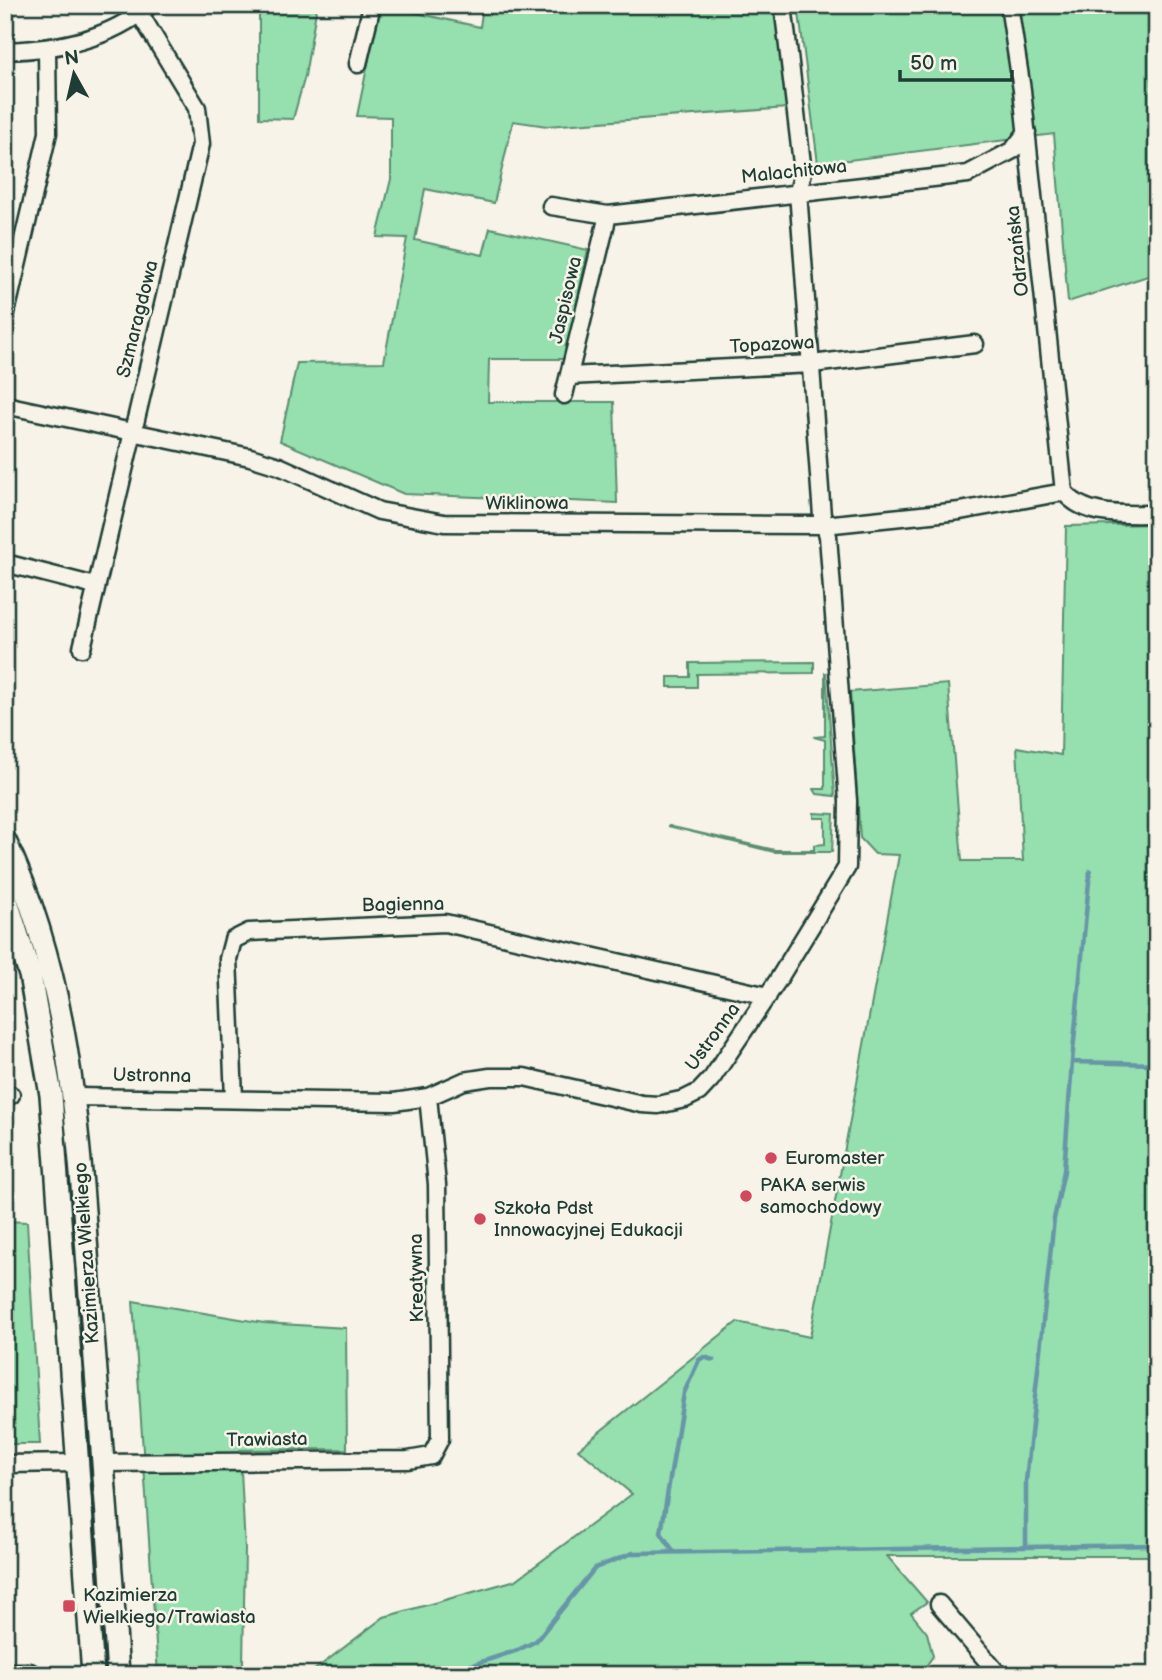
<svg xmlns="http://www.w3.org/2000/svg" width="1162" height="1680" font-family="'Balsamiq Sans',sans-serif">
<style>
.green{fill:#96dfae;stroke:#5a8e71;stroke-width:2}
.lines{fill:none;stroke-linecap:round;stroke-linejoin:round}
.stream{stroke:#6696a8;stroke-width:4.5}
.minor-casing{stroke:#1f3d34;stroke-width:21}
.secondary-casing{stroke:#1f3d34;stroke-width:26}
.minor{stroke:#f7f3e8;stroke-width:16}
.secondary{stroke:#f7f3e8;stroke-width:21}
.poi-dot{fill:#d1495b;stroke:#f7f3e8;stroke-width:2.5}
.labels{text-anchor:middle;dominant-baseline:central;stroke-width:5;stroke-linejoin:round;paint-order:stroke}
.street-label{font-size:19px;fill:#1f3d34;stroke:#f7f3e8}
.poi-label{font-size:19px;fill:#1f3d34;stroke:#f7f3e8;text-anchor:start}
</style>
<rect width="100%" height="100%" fill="#f7f3e8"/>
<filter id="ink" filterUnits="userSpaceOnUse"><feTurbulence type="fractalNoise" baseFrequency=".0143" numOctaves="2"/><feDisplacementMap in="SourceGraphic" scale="14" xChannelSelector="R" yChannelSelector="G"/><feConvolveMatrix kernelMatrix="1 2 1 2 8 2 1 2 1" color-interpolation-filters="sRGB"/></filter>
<g filter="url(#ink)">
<path class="green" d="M259,5H317L305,76L293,119L259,118Z
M380,5L480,27L483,5H776L787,108L547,126L513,121L494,203L425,189L415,240L483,255L490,228L588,250L565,359H489L488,402H614L617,503L404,494L280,441L297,363L384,362L407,238L377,237L391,179V117L357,116Z
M798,5H1157V273L1068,302L1054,134L818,164Z
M1157,524V1556H887L927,1602L911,1613L927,1633L933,1656L920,1675H308L384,1617L516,1580L632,1494L578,1449L737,1322L810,1337L899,855L875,854L860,838L850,692L948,684L962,861H1023L1017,747L1061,755L1066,526Z
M814,662V673L697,674V687H668V677H690V663Z
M825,673H826L835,796L817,794L814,789H825V740L814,737L825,736Z
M814,813L834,814L832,852H774L668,826L775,850H814V845L825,844V818H814Z
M5,1221L27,1222L40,1444H5Z
M133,1301L264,1323L346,1328L347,1449L240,1450L245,1549L243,1665L223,1675H158Z"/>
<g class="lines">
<path class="stream" d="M1072,1062L1090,871
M1150,1064L1151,1013
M1026,1547V1481L1054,1219L1064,1171L1072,1062L1157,1064
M674,1552L661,1533L684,1393L699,1360L704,1357L713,1360
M442,1675L518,1650L536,1641L595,1568L633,1553L1157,1545"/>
<defs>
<path id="minor" d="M1009,5L1022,90L1064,492
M5,51C58,49 109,40 150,5
M358,64L372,5
M551,206L608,215L968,174L1013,150L1027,132
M5,317L48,133L47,50
M569,376L812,364L975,344
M564,395L608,215
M5,405L250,457L279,466L379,511L444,523L824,525L960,511L1064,492
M1064,492C1085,518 1126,514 1157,514
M5,563L95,586
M82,648L201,144L197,108L140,14
M5,1095H11
M75,1097L394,1102L428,1097L464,1081L490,1077H524L642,1104L658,1105L685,1099L699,1092L712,1078L778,980L847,867L848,801L828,536L822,516L798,192L803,172L783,5
M234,1098L228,959L233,940L249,932L445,923L768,996
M103,1463L408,1460L431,1456L440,1439L437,1184L428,1097
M5,1464L77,1463
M939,1604L999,1675
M5,1672H30L34,1675"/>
<path id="secondary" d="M5,841C72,983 79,1141 90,1295C100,1422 110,1548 118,1675
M5,895L30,975L51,1095L93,1675"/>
</defs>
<use href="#minor" class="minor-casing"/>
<use href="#secondary" class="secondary-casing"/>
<use href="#minor" class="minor"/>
<use href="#secondary" class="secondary"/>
</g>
</g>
<g class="poi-dot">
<circle cx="771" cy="1158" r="7"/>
<circle cx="746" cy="1196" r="7"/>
<circle cx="480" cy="1219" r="7"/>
<rect x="62" y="1599" width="14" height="14" rx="3.5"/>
</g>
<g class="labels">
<g class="street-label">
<text transform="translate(794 172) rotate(-6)">Malachitowa</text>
<text transform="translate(1018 251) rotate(-96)">Odrzańska</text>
<text transform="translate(566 300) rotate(-77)">Jaspisowa</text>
<text transform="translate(138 319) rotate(-76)">Szmaragdowa</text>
<text transform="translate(772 345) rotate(-3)">Topazowa</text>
<text x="527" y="503">Wiklinowa</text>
<text transform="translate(403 905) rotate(-1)">Bagienna</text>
<text transform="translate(713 1037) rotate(-54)">Ustronna</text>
<text transform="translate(152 1076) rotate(1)">Ustronna</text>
<text transform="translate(87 1253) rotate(-94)">Kazimierza Wielkiego</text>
<text transform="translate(417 1278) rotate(-91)">Kreatywna</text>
<text transform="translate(267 1440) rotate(-1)">Trawiasta</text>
</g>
<g class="poi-label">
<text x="785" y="1158">Euromaster</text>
<text x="760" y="1185">PAKA serwis<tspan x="760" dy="22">samochodowy</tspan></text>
<text x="494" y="1208">Szkoła Pdst<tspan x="494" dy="22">Innowacyjnej Edukacji</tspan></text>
<text x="83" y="1595">Kazimierza<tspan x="83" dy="22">Wielkiego/Trawiasta</tspan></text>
</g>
</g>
<rect width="1162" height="1680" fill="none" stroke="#f7f3e8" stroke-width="28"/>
<rect x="14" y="14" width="1134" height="1652" fill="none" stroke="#1f3d34" stroke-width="2.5" filter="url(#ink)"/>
<g transform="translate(74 74) rotate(352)" stroke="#f7f3e8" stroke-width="5" paint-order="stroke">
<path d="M0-5L12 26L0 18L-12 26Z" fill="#1f3d34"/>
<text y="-10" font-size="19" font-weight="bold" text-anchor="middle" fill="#1f3d34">N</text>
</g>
<path d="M900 70v10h112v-10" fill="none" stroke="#1f3d34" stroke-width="3.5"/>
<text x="910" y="70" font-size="21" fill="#1f3d34" stroke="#f7f3e8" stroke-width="5" paint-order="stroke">50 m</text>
</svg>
